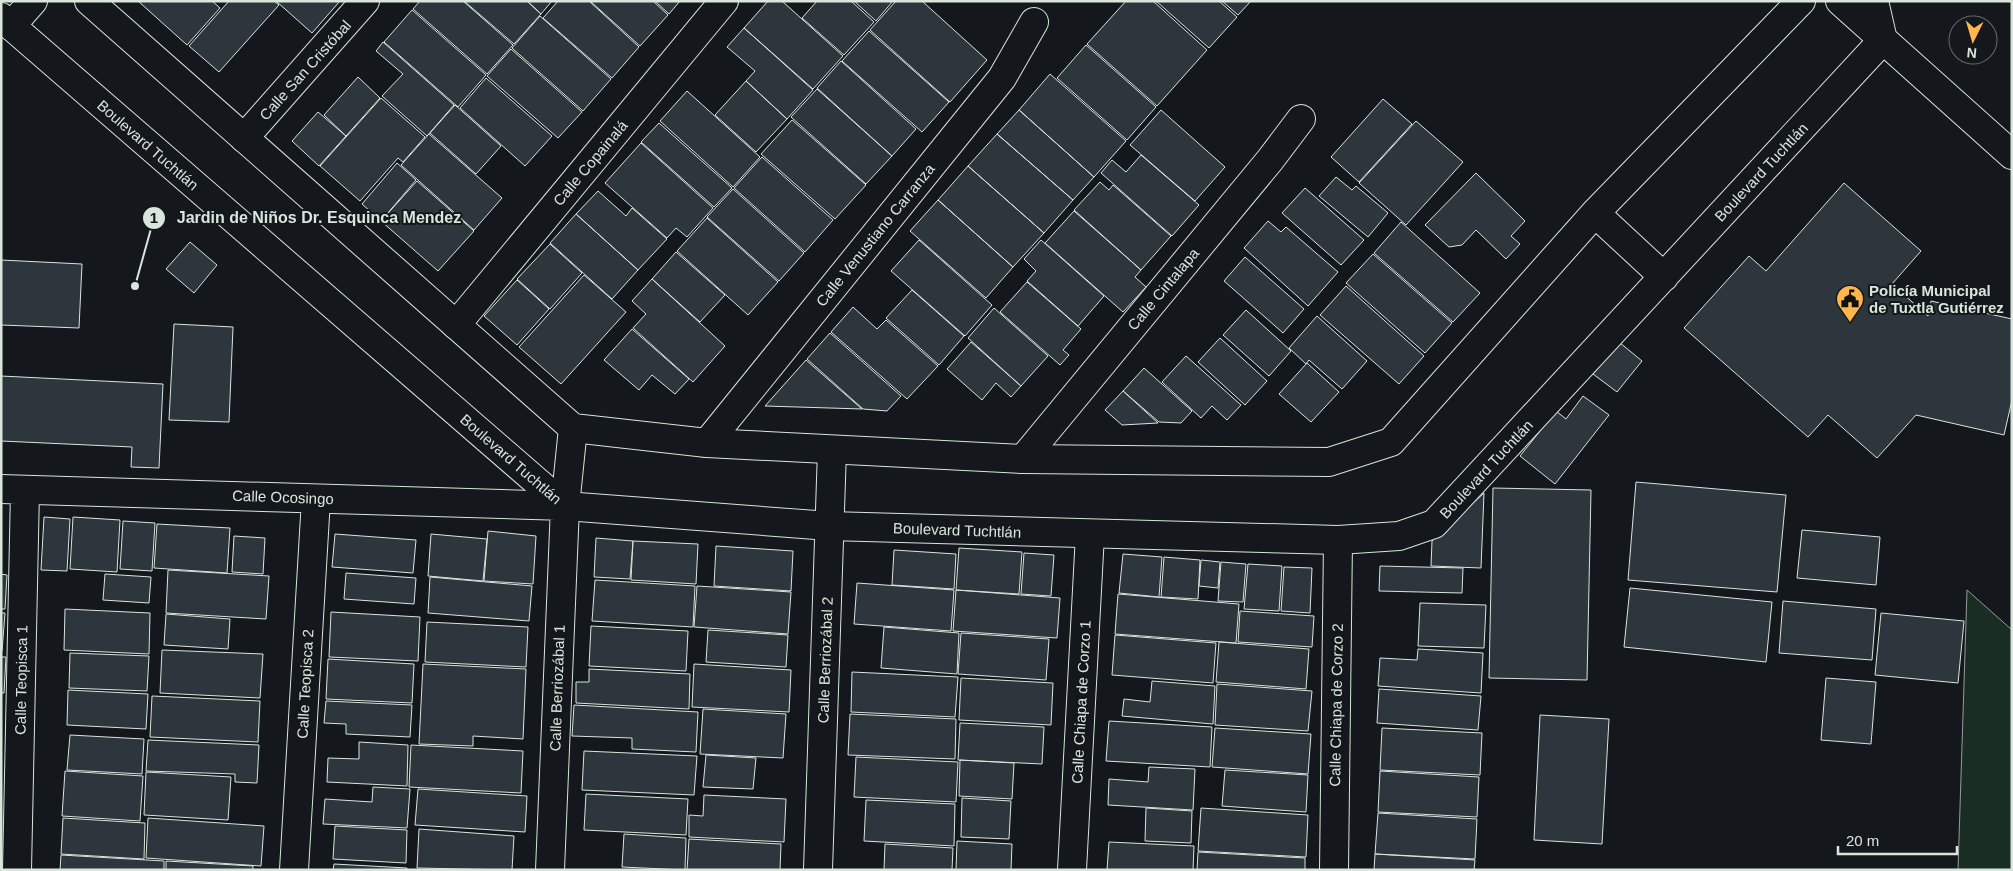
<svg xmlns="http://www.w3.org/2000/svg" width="2013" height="871" font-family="Arial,sans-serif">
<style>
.green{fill:#1a2d24;stroke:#939e99}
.building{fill:#2c363c;stroke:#d8e6dc}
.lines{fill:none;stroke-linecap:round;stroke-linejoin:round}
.minor-casing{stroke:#d8e6dc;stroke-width:30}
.tertiary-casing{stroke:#d8e6dc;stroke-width:30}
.minor{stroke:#14181c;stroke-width:28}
.tertiary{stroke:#14181c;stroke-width:28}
.power{stroke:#ffb74d;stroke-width:1;stroke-dasharray:18 4 2.5 4;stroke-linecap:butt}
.labels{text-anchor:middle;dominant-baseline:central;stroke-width:4;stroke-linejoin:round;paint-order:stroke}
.street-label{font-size:15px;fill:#d8e6dc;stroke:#14181c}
.poi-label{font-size:15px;font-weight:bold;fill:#d8e6dc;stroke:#14181c;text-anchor:start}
.leader{fill:none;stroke:#d8e6dc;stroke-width:2}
.callout-dot{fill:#d8e6dc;stroke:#14181c;stroke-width:2}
.mark-label{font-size:15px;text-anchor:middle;font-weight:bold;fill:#111}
.callout-label{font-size:16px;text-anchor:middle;font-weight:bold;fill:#d8e6dc;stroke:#14181c;stroke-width:4;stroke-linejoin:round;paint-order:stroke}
</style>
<rect width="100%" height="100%" fill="#14181c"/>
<path class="green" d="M1967,590L2012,630V870H1958Z"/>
<path class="building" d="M138,1H212L220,8L187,45Z
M229,1H274L279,5L219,72L189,46Z
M276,1H340L312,33Z
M420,1H463L513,45L487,74L413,9Z
M464,1H527L541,14L514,44Z
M527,1H552L541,14Z
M558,1H589L639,47L612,78L543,18Z
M590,1H653L668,15L640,46Z
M655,1H680L669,14Z
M768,1H782L843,56L813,89L744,28Z
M817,1H851L874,22L844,55L802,18Z
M854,1H893L876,21Z
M896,1H922L987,60L950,102L870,30Z
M1126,1H1153L1207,50L1157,106L1087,44Z
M1156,1H1219L1237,17L1209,48Z
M1222,1H1251L1238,15Z
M412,10L486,75L458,107L384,42Z
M540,16L611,79L583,111L512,48Z
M744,28L813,90L787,119L746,81L755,71L727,47Z
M869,31L949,102L922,132L842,61Z
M383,42L454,105L427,136L382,96L403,74L376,51Z
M1086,45L1156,107L1127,140L1057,78Z
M511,49L582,112L558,138L487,76Z
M841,61L916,129L892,156L817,88Z
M1050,74L1126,141L1094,177L1019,110Z
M358,77L380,98L346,136L324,115Z
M486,78L552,136L525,166L460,108Z
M746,81L787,119L756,152L715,115Z
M817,89L892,156L866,184L791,117Z
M687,91L760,157L733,187L660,121Z
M381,98L425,137L403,162L398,158L360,201L320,166Z
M1383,99L1412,124L1359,182L1331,157Z
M455,105L501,146L476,174L430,133Z
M1019,110L1094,177L1073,200L997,134Z
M1161,110L1225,167L1195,201L1130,145Z
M318,112L346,136L319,166L292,141Z
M792,120L866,185L835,219L761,154Z
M1416,121L1463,162L1406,225L1359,183Z
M659,123L732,188L714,207L641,142Z
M429,134L502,198L474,230L401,165Z
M997,134L1073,200L1044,233L968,166Z
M641,143L713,208L687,237L676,228L667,238L605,183Z
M1141,155L1199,205L1172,236L1101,173L1112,160L1126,172Z
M762,157L833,220L805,252L734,188Z
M397,163L416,180L381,221L362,204Z
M968,166L1044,233L1013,267L938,200Z
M1476,173L1525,221L1511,236L1520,244L1506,259L1476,230L1462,245L1449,247L1425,225Z
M1336,177L1352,190L1356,186L1388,213L1368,237L1319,196Z
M417,181L474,231L438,271L381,221Z
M1100,182L1109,190L1113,185L1171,236L1141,270L1074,210Z
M1844,183L1921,251L1892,284L1928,316L1931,301L2012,319V400L2004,435L1916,415L1877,458L1828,415L1808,437L1684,328L1749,256L1766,271Z
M1305,188L1364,240L1341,265L1282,213Z
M733,189L804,253L779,281L707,217Z
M598,191L626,216L632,208L667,239L638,270L576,214Z
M938,200L1013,267L986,298L910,231Z
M1074,211L1141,270L1135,277L1146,287L1123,312L1045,243Z
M576,214L638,270L612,299L550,243Z
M707,218L778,282L748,315L677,251Z
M1268,221L1281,232L1286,227L1338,272L1308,306L1244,248Z
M1401,222L1480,293L1453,322L1374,253Z
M919,240L992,305L965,336L891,271Z
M1041,240L1104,296L1078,326L1027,281L1036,271L1024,259Z
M190,242L217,265L194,293L166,269Z
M550,244L582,273L550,309L517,279Z
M676,252L725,295L700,322L652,279Z
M1373,254L1452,323L1425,353L1346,283Z
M1245,257L1304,309L1283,333L1224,281Z
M1,260L82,264L79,328L1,325Z
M584,275L626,312L561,384L519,347Z
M652,279L725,346L693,382L633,328L646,314L632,301Z
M517,280L549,309L517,345L484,316Z
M1027,282L1081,329L1063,350L1069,355L1060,365L1000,312Z
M1346,286L1424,356L1399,384L1320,315Z
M912,290L964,336L939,365L886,318Z
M853,307L877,329L886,320L938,366L907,399L831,332Z
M994,308L1048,356L1021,386L968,338Z
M1246,310L1291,351L1269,376L1223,335Z
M1317,316L1367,361L1342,389L1309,360L1306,364L1289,348Z
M174,324L233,327L229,422L169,420Z
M632,329L689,379L675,394L652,375L639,390L604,360Z
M830,333L901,396L887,411L863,409L807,359Z
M1220,338L1267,381L1245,405L1198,362Z
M971,342L1021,386L1011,397L996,383L982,400L947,369Z
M1619,342L1642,361L1617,392L1593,374Z
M1186,356L1241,405L1227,420L1212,406L1201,418L1162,382Z
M806,360L862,409L765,406Z
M1307,363L1339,392L1311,422L1279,394Z
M1144,368L1192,411L1181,423L1159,422L1123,391Z
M1,376L163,384L159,468L131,467L132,447L1,441Z
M1123,391L1158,423L1122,425L1105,410Z
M1583,396L1609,415L1555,484L1520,456L1556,411L1566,419Z
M1636,482L1786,495L1777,592L1628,580Z
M1493,488L1591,490L1587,680L1489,678Z
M1484,493L1481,568L1431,566L1432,541Z
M44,517L70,519L67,571L41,570Z
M73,517L120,520L117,572L70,569Z
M123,521L155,523L152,571L120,569Z
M157,524L230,528L227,573L154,568Z
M1802,530L1880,537L1876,585L1797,578Z
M488,531L536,536L533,584L484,581Z
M335,534L416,540L413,573L332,567Z
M431,534L487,539L483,581L428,576Z
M234,536L265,538L263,574L232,572Z
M596,538L633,541L630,579L594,577Z
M633,541L698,544L696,584L631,580Z
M716,546L793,551L791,591L714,586Z
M959,548L1022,552L1019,594L956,590Z
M894,550L956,554L954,589L892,585Z
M1024,553L1054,555L1051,596L1021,594Z
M1123,554L1162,557L1159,597L1119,593Z
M1164,557L1200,560L1198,599L1161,597Z
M1201,560L1220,562L1218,588L1199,586Z
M1221,562L1246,564L1243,602L1218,601Z
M1248,564L1282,566L1279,611L1244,609Z
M1380,566L1463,568L1462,593L1379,591Z
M1284,567L1312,568L1310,613L1281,611Z
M168,570L269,576L266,619L166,613Z
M346,573L416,578L414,604L344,599Z
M1,574L7,575L5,609H1Z
M105,574L151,577L149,603L103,600Z
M430,577L532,586L529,621L428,613Z
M595,580L695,586L693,627L592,621Z
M857,583L954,590L951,631L854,624Z
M697,586L791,592L788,634L694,627Z
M1630,588L1772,602L1766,662L1624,647Z
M956,590L1060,598L1057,638L953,631Z
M1118,594L1239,604L1236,643L1115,634Z
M1783,601L1876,609L1872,660L1779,653Z
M1420,603L1486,605L1484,648L1418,646Z
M65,609L150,613L149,654L64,650Z
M1240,611L1314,616L1312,647L1238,642Z
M331,612L420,617L418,661L329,657Z
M1,613H5L2,651H1Z
M1881,613L1964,621L1958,683L1875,675Z
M166,614L230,619L228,649L164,645Z
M427,622L528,627L526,667L425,662Z
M591,626L688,631L686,671L589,666Z
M884,627L959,633L957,674L881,668Z
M708,630L788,635L786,667L706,662Z
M961,633L1049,639L1046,680L958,674Z
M1115,635L1216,643L1213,683L1112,675Z
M1219,642L1309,649L1306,689L1216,682Z
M1418,649L1483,653L1481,693L1378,686L1380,658L1417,660Z
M162,650L263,654L260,698L160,693Z
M70,653L149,656L147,691L69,688Z
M1,657H6L4,693H1Z
M328,659L414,664L412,703L326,699Z
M423,664L526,669L523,739L473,736V746L419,744Z
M694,664L791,670L789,712L692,707Z
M589,669L690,674L689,709L576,703V682H589Z
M852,672L958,677L955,717L851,712Z
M961,678L1053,683L1051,725L959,720Z
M1826,678L1876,682L1871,744L1821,740Z
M1152,681L1215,686L1213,724L1122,716L1124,699L1150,702Z
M1217,684L1312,691L1308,731L1215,725Z
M1379,689L1481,696L1478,730L1377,723Z
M68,690L148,694L146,729L67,725Z
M152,696L260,701L258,742L150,737Z
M326,701L412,705L410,737L346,734V724L324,723Z
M574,705L698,712L696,752L632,749V738L572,736Z
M703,709L786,714L783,758L700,754Z
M850,714L956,719L955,759L848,755Z
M1540,715L1609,719L1602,844L1534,840Z
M1109,721L1212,727L1210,767L1106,761Z
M960,723L1044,727L1042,764L958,760Z
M1215,728L1311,734L1308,774L1212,767Z
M1382,728L1482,733L1480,775L1380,770Z
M70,735L144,739L142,774L67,770Z
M148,740L259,745L257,783L235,782V774L146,771Z
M359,742L408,745L407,786L327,782L328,758L359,759Z
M411,745L523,751L521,793L409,787Z
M584,751L697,756L694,795L582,790Z
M706,755L756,758L753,789L703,787Z
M856,757L958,762L956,802L854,797Z
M960,760L1014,763L1012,799L959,796Z
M1149,767L1195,769L1193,810L1108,805L1109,779L1148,782Z
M1225,770L1308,775L1306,812L1222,806Z
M65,771L143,776L140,821L62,816Z
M1380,771L1479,777L1477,817L1378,812Z
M146,772L231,777L228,820L144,815Z
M373,787L410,789L407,828L323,824L325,799L372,802Z
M418,789L527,796L525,832L415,825Z
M586,794L688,799L686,835L584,830Z
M704,795L786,799L784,842L689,837V815L703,816Z
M962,798L1011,801L1009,839L961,837Z
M866,800L955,804L954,846L864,841Z
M1146,808L1192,811L1191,843L1145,841Z
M1201,808L1308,815L1306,857L1198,851Z
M1378,813L1477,819L1475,859L1375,854Z
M63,818L145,823L144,859L61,854Z
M148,818L264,826L261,866L146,858Z
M335,826L407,830L406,863L333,859Z
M419,829L514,836L512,870L417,868Z
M624,834L686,838L685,870L622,867Z
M689,839L781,844L780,870H687Z
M957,841L1012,844L1011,870H956Z
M1109,842L1194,846L1193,870H1107Z
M885,844L953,848L952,870H884Z
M1198,852L1305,858V870H1197Z
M1375,854L1475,860L1474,870H1374Z
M61,855L164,861V870H60Z
M166,861L253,866V870H166Z
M334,864L407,868V870H333Z"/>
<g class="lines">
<defs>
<path id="minor" d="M11,26L33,1
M244,138L365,1
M456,325L724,1
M707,443L1002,78L1034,22
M1023,459L1270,160L1301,119
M1,489L565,506
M17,870L25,490
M294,870L316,499
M550,870L565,506L573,428
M818,870L832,450
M1072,870L1090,534
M1334,870L1338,540"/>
<path id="tertiary" d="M89,1L573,428L707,443L1023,459L1329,462L1391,442L1595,213L1801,1
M1840,1L2012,155
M1,17L565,506L829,526L1338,540L1399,536L1434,524L1883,40L1874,1
M1595,213L1664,277"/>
</defs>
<use href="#minor" class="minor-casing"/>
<use href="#tertiary" class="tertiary-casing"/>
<use href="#minor" class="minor"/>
<use href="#tertiary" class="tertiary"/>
<path class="power" d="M2009,1L2012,3"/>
</g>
<defs>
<symbol id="civic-pin" viewBox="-11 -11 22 30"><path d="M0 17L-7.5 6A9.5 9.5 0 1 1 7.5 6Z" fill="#ffb74d" stroke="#14181c"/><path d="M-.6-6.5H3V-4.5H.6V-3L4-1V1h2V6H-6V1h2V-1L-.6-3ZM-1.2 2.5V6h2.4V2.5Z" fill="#111"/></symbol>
</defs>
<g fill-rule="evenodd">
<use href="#civic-pin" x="1834" y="283" width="32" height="43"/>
</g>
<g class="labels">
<g class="street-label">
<text transform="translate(305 70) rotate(-48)">Calle San Cristóbal</text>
<text transform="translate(148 145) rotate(41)">Boulevard Tuchtlán</text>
<text transform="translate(590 163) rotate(-50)">Calle Copainalá</text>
<text transform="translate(1761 172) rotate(-47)">Boulevard Tuchtlán</text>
<text transform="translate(875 235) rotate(-51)">Calle Venustiano Carranza</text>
<text transform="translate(1163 289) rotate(-50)">Calle Cintalapa</text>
<text transform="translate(511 459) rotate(41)">Boulevard Tuchtlán</text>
<text transform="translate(1486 469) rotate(-47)">Boulevard Tuchtlán</text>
<text transform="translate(283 497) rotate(2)">Calle Ocosingo</text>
<text transform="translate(957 530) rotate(2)">Boulevard Tuchtlán</text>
<text transform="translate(825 660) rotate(-88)">Calle Berriozábal 2</text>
<text transform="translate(21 680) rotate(-89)">Calle Teopisca 1</text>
<text transform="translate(305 684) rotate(-87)">Calle Teopisca 2</text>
<text transform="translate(557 688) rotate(-88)">Calle Berriozábal 1</text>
<text transform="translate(1081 702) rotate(-87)">Calle Chiapa de Corzo 1</text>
<text transform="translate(1336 705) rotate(-89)">Calle Chiapa de Corzo 2</text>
</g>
<g class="poi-label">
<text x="1869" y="290">Policía Municipal<tspan x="1869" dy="17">de Tuxtla Gutiérrez</tspan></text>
</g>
</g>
<path class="leader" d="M135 286L154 218"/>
<g class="callout-dot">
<circle cx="135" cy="286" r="5"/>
<circle cx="154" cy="218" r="12"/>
</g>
<g class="mark-label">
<text x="154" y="223">1</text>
</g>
<g class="callout-label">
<text x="319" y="223">Jardin de Niños Dr. Esquinca Mendez</text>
</g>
<rect width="2013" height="871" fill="none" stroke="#d8e6dc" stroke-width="5"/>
<g transform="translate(1973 40) rotate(185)"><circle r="24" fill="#14181c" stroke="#626a69"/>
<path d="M0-4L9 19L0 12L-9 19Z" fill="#ffb74d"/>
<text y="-8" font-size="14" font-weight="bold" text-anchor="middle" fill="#d8e6dc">N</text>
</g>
<path d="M1838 846v8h119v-8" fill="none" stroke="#d8e6dc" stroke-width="2.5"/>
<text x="1846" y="846" font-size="15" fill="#d8e6dc" stroke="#14181c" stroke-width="4" paint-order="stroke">20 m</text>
</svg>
